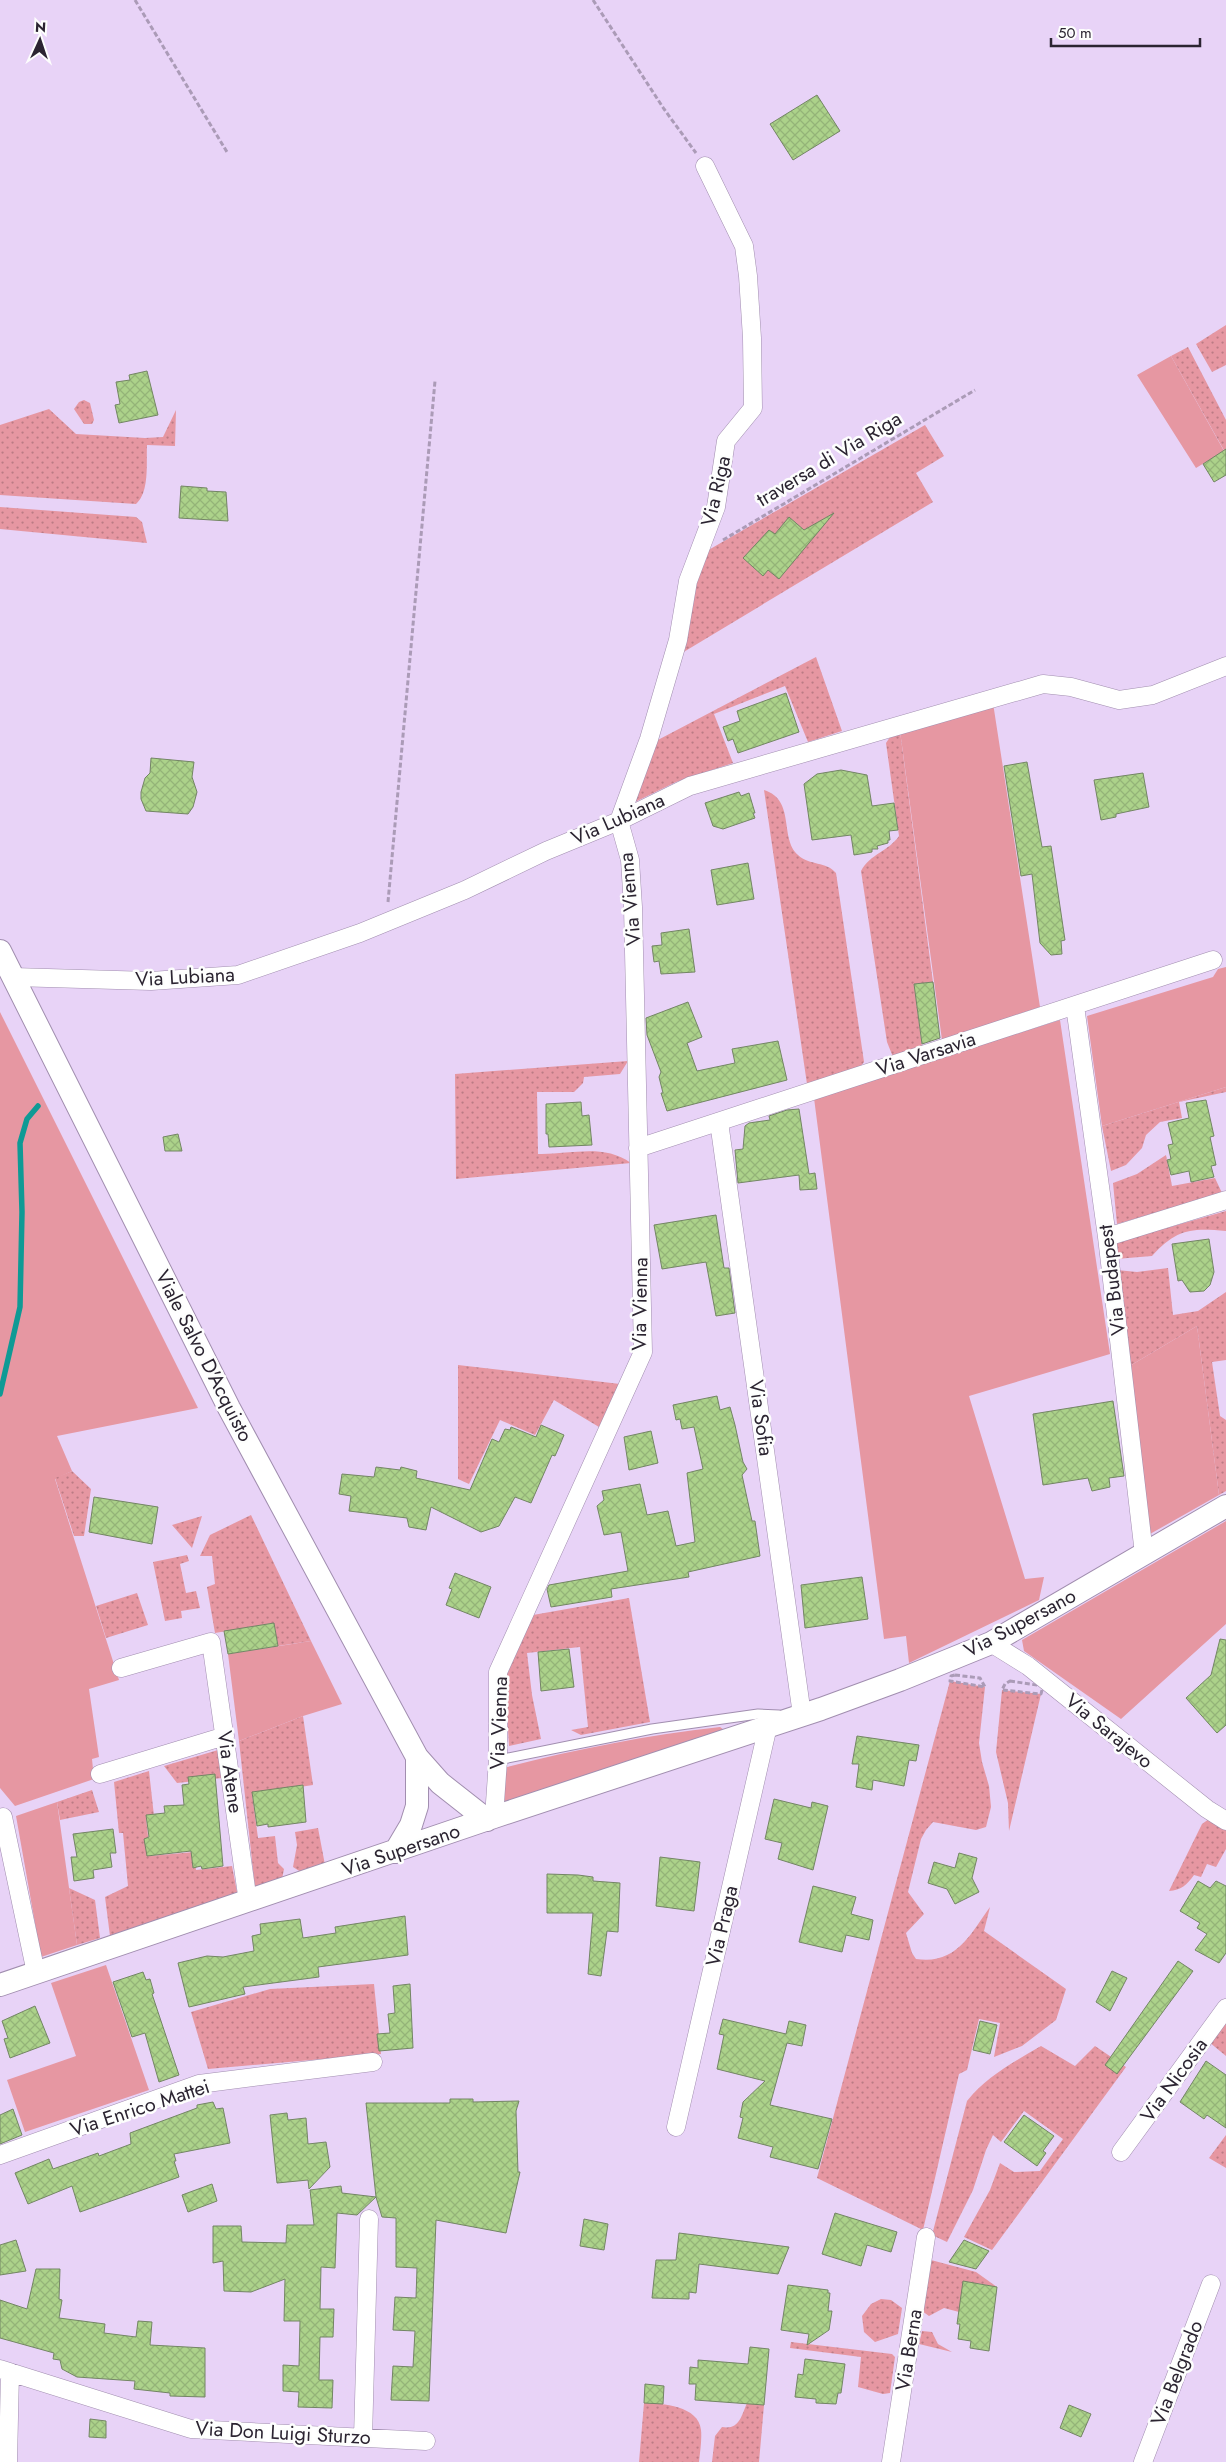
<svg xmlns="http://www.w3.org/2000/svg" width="1226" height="2462" font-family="Jost,sans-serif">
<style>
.grass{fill:#e697a2}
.garden{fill:url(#garden-dots)}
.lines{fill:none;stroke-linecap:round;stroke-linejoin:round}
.stream{stroke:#0f9a95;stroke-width:5.5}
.building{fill:url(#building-cross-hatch);stroke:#738564}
.service-casing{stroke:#a18eaf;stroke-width:11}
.minor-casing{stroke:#a18eaf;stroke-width:19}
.tertiary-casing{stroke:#a18eaf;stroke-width:24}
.path{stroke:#ab9bb7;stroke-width:3;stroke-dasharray:5 2.5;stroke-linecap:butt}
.service{stroke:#fff;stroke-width:9}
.minor{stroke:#fff;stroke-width:18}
.tertiary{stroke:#fff;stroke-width:22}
.labels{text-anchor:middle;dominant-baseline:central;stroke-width:5;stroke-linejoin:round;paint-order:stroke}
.street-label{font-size:20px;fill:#2b2431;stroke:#fdfefd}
</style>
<defs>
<pattern id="garden-dots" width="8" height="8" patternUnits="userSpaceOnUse" patternTransform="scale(1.25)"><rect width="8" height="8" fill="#e697a2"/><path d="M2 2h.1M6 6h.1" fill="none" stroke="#bb7b85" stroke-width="1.8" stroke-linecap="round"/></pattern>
<pattern id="building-cross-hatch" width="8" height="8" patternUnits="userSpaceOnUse" patternTransform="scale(1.25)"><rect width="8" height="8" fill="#acd28a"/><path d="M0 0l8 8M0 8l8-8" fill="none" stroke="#94b478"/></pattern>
</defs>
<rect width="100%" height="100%" fill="#e8d3f7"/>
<path class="grass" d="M1171,356L1224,451L1196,468L1137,375Z
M993,703L1040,1007L942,1040L900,731Z
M1226,967V1087L1102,1126L1087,1016L1213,977L1218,969Z
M0,1012L198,1408L57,1436L72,1471L55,1479L119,1680L89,1689L99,1757L92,1759L94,1779L15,1806L0,1788Z
M1060,1020L1110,1354L969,1396L1025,1579L1044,1577L1039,1600L909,1663L906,1636L884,1639L814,1098Z
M1197,1326L1219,1495L1150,1534L1128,1367Z
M1226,1521V1624L1121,1719L1024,1651L1022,1640Z
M311,1641L342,1704L303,1716L239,1741L228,1654Z
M720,1727L727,1732L501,1804L507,1767C577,1749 648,1735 720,1727Z
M57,1802L77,1945L41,1957L16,1816Z
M106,1965L149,2090L25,2132L7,2080L76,2056L51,1983Z"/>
<path class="garden" d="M1226,325V365L1212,372L1196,344Z
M1188,347L1226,420V454L1171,356Z
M84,400L90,403L94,420L92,424H84L74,409L79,402Z
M49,409L76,434L145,438L163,437L176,410L175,446L147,445C146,462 150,492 136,504L0,495V425Z
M925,425L944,456L916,473L933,502L682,653L692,584L705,552Z
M0,507L136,517L142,522L147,543L0,529Z
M816,657L842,731L808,742L785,686L714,714L733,763L676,782L631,804L654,742Z
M900,731L933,982L914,984L922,1046L893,1057L887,1042L861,871C870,854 889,851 899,836L886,743L892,734Z
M764,790C796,800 779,838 798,855C810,866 826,861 836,873L863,1055L864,1062L860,1067L807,1084Z
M628,1061L620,1074L584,1077L583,1083L574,1092H537L538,1154C569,1155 603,1143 631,1163L456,1179L455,1074Z
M1226,1087V1092L1179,1102L1182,1118L1160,1122L1146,1135L1142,1148L1126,1165L1111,1171L1102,1126Z
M1166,1155L1172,1186L1215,1178L1222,1193L1117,1224L1113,1183L1137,1174Z
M1226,1211V1231C1190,1228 1177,1229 1152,1256L1116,1259L1114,1243Z
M1168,1268L1173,1315L1198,1311L1226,1292V1360L1212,1362L1220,1416L1226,1420V1491L1219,1495L1197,1326L1128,1367L1117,1270L1137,1272Z
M458,1365L620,1384L599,1427L554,1400L535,1435L500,1420L469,1484L458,1479Z
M72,1471L91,1489L84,1536H74L55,1478Z
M251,1515L311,1641L278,1646L274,1623L215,1633L207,1587L215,1584L212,1556H200L210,1535Z
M202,1516L192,1548L172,1525Z
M187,1555L189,1561L180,1564L186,1593L196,1591L200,1608L181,1611L182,1618L165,1621L153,1562Z
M137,1593L148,1625L106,1638L96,1606Z
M629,1598L650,1722L581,1735L571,1730L588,1727L580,1647L527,1653L532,1695L541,1739L509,1746L505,1679L533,1615Z
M950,1681L985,1687L979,1743L982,1762L989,1786L991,1807L986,1827L976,1830L933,1822L926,1830L921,1839L908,1892L924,1914L906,1933L912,1953L916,1959C956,1965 970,1935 990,1907L984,1931L1066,1989L1056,2020L1022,2046L994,2057L1000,2023L979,2019L967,2070L959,2074L923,2230L817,2178Z
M1002,1690L1041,1694L1009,1831L1008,1803L996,1752Z
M303,1716L313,1785L252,1794L258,1838L275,1836L278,1863L284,1869L282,1879L255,1888L239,1741Z
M218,1750L222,1778L177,1783L164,1766Z
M149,1771L154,1816L146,1817L150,1856L194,1852L196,1870L232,1866L238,1897L110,1936L105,1897L128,1886L123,1833H119L114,1782Z
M92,1790L99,1812L60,1820L57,1802Z
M1209,1819L1226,1828V1849L1216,1867L1207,1864L1201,1877L1194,1875C1187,1885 1181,1890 1169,1891L1202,1824Z
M318,1828L325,1865L304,1874L293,1867L297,1845L295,1832Z
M69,1888L95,1900L100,1938L77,1945Z
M374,1984L381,2054L208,2069L191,2012L270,1989Z
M1226,2019V2056L1209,2042Z
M1041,2046L1075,2066L1095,2046L1126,2067L992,2250L964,2237L990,2190L1000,2163L1014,2172L1040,2171L1063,2139L1024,2111L1001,2142L993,2135L986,2150L973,2190L947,2242L932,2235L967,2101C987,2076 1014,2062 1041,2046Z
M1226,2135V2168L1209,2158Z
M931,2260L976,2272L997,2287L976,2283L959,2312L944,2308L929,2316L922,2311Z
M881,2299L891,2300L902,2308L898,2334L875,2342L864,2332L862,2316L871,2304Z
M922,2331L932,2332L938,2344L952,2352L919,2344Z
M791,2342L892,2354L895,2357L890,2393L883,2394L858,2387L861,2357L790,2348Z
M644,2403C662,2403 699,2406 701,2430C702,2440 700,2452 699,2462H639Z
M747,2403L764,2405L759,2462H712L715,2436L722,2427C739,2430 741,2417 747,2403Z"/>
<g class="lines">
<path class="stream" d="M0,1394L20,1307L22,1212L20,1143L27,1119L38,1106"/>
</g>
<path class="building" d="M817,95L840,131L793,160L770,124Z
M147,371L158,415L119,423L115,405L120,404L116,382L130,380L129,375Z
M1226,449V475L1214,482L1203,464Z
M181,486L207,488V491L226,492L228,521L179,518Z
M834,513L779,579L768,570L763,576L743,558L769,530L775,534L789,517L804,530Z
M786,693L799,732L738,753L733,739L728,741L723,727L740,721L737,711Z
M151,758L194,762L192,777L197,792L193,807L188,814L146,811L141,799V792L145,778L150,773Z
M1027,762L1042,847L1051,846L1065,940L1061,941L1062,954L1051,955L1040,943L1032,874L1021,876L1004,766Z
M841,770L867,775L872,806L894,803L898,830L889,831L890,840H888V843L877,846L878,849H872V852L854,855L851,835L812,840L804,784L817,774Z
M1143,773L1149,807L1116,814V817L1101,820L1094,780Z
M739,792L741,796L749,793L755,813H753L755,818L723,829L713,826L705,803Z
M748,863L754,899L717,905L711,870Z
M689,929L695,972L661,974L659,961L654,962L652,946L662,945L661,933Z
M933,982L940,1038L922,1044L914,984Z
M688,1002L702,1037L687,1043L697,1071L735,1063L732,1049L778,1041L787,1080L667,1111L661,1093H663L659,1077L661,1072L647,1035L646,1018Z
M1206,1100L1214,1136L1210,1137L1216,1165L1211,1166L1214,1177L1191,1182L1189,1171L1171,1175L1167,1160L1171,1159L1168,1145L1173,1144L1168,1123L1189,1118L1186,1103Z
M581,1102L582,1116L589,1115L592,1145L549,1147L548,1134H546V1104Z
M799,1109L809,1174L815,1173L817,1189L800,1190L799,1175L738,1183L735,1150L743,1149L745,1126L749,1123L770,1120L769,1116L787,1110Z
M178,1134L182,1151H165L163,1137Z
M716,1215L724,1268H729L735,1313L716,1316L706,1262L662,1269L654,1225Z
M1209,1239L1214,1272L1210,1285L1204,1291L1190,1292L1182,1280L1178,1281L1172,1244Z
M717,1396L720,1410L730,1407L735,1425L743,1462L747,1469L742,1475L752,1521H755L760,1556L688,1572L689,1577L611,1589L612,1597L551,1607L547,1589L549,1585L628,1571L621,1532L604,1535L597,1506L604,1500L602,1491L640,1484L647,1515L668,1511L676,1546L695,1542L687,1473L703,1469L694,1427L682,1429L680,1419L676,1420L673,1405Z
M1113,1401L1124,1476L1109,1478L1110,1487L1092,1491L1088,1478L1043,1485L1033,1414Z
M541,1425L564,1435L559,1447L555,1456L552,1455L531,1503L515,1497L499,1526L481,1532L431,1507L426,1530L409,1527L407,1518L349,1511L351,1496L339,1494L342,1474L374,1477L376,1467L400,1470L401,1467L417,1471L416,1478L470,1490L492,1439L499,1442L505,1429L510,1430L511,1427L536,1437Z
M651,1431L658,1463L629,1470L624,1437Z
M94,1497L158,1507L152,1544L89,1532Z
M455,1573L491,1587L479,1618L446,1605L452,1589L449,1588Z
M862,1577L868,1619L805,1628L801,1585Z
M274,1623L278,1646L228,1654L224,1631Z
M1220,1639L1226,1640V1725L1217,1733L1186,1698L1211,1675Z
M569,1649L574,1687L541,1691L538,1652Z
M857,1736L919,1745L916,1761L909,1760L904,1786L873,1780L872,1790L856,1787L859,1764H852Z
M215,1774L223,1866L202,1869L201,1866L193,1868L191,1851L147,1856L144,1839L149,1837L146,1815L165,1813L164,1806L184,1805L182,1785L189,1784L188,1777Z
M303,1785L306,1822L268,1827V1824L257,1826L252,1792Z
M774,1799L811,1808L812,1802L828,1806L813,1870L778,1859L782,1843L765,1839Z
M113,1829L116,1853H110L112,1867L93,1870L94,1878L74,1881L71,1857H77L73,1834Z
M959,1853L977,1858L972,1878L979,1892L955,1904L947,1889L928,1883L934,1862L955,1868Z
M660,1857L700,1862L694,1911L656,1906Z
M547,1874L578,1875L593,1877V1881L620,1883L618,1932L607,1931L601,1976L588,1974L593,1913H547Z
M1198,1881L1210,1888L1216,1881L1226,1886V1953L1219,1963L1195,1950L1207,1934L1197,1928L1200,1923L1180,1911Z
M813,1886L856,1897L851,1914L873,1920L869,1940L846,1935L842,1952L799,1942Z
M405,1916L408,1955L318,1967L319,1977L243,1987L245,1994L189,2007L178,1963L207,1956L223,1957L254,1951L252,1936L261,1934L260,1924L300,1919L303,1938L336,1933L335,1927Z
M1178,1961L1193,1971L1117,2074L1105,2065Z
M1112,1971L1127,1978L1110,2011L1096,2002Z
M143,1972L146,1980L150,1979L154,1993L152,1994L179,2075L159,2082L145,2033L132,2037L113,1982Z
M410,1984L413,2048L379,2051L377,2034L390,2033L388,2014L395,2013L393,1986Z
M35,2006L50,2043L10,2058L4,2039L8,2038L2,2021Z
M723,2019L786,2034L789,2021L806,2025L802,2046L787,2043L770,2105L832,2119L818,2169L770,2157L773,2147L738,2138L743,2118L740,2117L743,2102L765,2081L717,2069L724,2035L719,2034Z
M980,2021L997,2025L990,2054L973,2050Z
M1206,2061L1226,2075V2128L1207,2115L1204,2119L1180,2102Z
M450,2099H473V2102L519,2101L516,2111L518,2172H520L506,2233L436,2220L429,2401L391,2400L393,2366L413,2367L415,2331L393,2330L395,2297L416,2298L417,2268L396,2267V2218L382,2217L376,2197L366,2103H450Z
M213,2102L216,2109L223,2108L230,2143L174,2154L176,2161H174L179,2177L80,2212L72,2186L28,2204L15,2173L49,2159L53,2169L98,2153L99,2156L131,2144L130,2133L197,2108V2105Z
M13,2109L22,2135L0,2144V2115Z
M287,2113L288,2120L306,2118L308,2144L326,2142L330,2167L309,2189L308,2180L277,2183L270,2115Z
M1024,2115L1054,2136L1043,2151L1046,2153L1037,2166L1004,2142Z
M212,2184L217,2201L188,2212L182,2195Z
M341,2186L342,2193L376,2197L357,2215L337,2213L335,2268L321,2267L320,2309H334L333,2337H320L319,2380H333L332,2408L298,2407L299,2392L283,2391V2365L299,2366L300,2321H284L285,2279L251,2292L224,2291L223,2261L213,2263V2226H241L242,2242L286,2243L287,2225H314L310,2190Z
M835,2213L897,2232L891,2252L867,2245L861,2266L822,2254Z
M584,2219L608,2224L604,2250L580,2246Z
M679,2233L789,2247L778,2274L699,2264L696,2293L689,2292V2299L652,2298L656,2260H676Z
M16,2240L26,2271L0,2275V2245Z
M964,2240L989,2251L976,2269L949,2262Z
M36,2269H60L59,2299L62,2300L59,2318L105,2324L104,2333L136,2337L138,2321L152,2322L150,2345L205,2348V2397L170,2396V2393L134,2389L135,2381L77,2377L62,2369L60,2360L53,2359L54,2353L0,2338V2300L27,2309Z
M963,2281L997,2287L989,2351L970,2348L971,2341L958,2339L960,2324H957Z
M788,2285L828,2290V2293H830L828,2311H832L829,2330L807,2345L809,2334L781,2330Z
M750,2347L769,2349L764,2405L695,2400L696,2384H689L690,2367L698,2368V2360L748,2364Z
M805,2359L845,2364L841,2393H838L836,2404L816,2403V2399L795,2397L798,2374L803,2375Z
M645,2384L664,2386L663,2404L644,2403Z
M1069,2405L1091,2414L1081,2437L1060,2428Z
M90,2419L106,2421V2438L89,2437Z"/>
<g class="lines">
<defs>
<path id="service" d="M498,1760L652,1729L758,1714L779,1715"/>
<path id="minor" d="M13,977L151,981L238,975L360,933L465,890L546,851L619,821L690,786L1043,684L1071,687L1119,700L1153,695L1226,666
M1075,1006L1107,1237L1144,1554
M719,1122L802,1715
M638,1148L1213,960
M1107,1237L1226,1200
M991,1643L1028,1666L1207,1809L1226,1821
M121,1668L211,1642L248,1902
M100,1774L225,1736
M3,1817L36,1973
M494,1817L498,1760V1672L643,1352L633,907L630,860L619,821L649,739L678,640L688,581L716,507L726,441L753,408L752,338L748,276L744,246L705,166
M676,2127L768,1726
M1121,2152L1226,2008
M0,2155L199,2084L373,2062
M0,2369L191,2429L426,2441
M363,2438L369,2219
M8,2462L10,2372
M891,2462L926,2237
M1143,2462L1211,2284"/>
<path id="tertiary" d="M0,951L229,1408L417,1757L440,1783L487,1820
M395,1852L411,1825L417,1806V1757
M0,1985L494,1817L821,1709L900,1680L991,1643L1226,1506"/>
</defs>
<use href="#service" class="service-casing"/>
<use href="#minor" class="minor-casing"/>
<use href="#tertiary" class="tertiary-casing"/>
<path class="path" d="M135,0L227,152
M593,0L664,109L696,153
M723,540L975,390
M388,902L435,381
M955,1675L980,1678L985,1687L950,1681L951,1676Z
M1010,1681L1043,1686L1041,1694L1002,1690L1005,1684Z"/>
<use href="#service" class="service"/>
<use href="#minor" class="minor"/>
<use href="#tertiary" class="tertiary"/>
</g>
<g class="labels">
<g class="street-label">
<text transform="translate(829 459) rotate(-31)">traversa di Via Riga</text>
<text transform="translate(716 491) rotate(-77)">Via Riga</text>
<text transform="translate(618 819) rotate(-24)">Via Lubiana</text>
<text transform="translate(630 899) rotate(-95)">Via Vienna</text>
<text transform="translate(185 977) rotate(-3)">Via Lubiana</text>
<text transform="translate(926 1054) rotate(-18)">Via Varsavia</text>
<text transform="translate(1112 1280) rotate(-97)">Via Budapest</text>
<text transform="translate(640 1304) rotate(-89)">Via Vienna</text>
<text transform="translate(204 1356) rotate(63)">Viale Salvo D'Acquisto</text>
<text transform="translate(761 1418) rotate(82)">Via Sofia</text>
<text transform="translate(1020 1623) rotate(-28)">Via Supersano</text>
<text transform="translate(499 1723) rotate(-88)">Via Vienna</text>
<text transform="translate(1109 1731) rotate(39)">Via Sarajevo</text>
<text transform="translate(230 1772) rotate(82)">Via Atene</text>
<text transform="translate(401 1850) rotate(-19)">Via Supersano</text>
<text transform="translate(722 1926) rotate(-77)">Via Praga</text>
<text transform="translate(1174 2080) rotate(-54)">Via Nicosia</text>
<text transform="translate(140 2108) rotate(-18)">Via Enrico Mattei</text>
<text transform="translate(909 2350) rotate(-81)">Via Berna</text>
<text transform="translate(1177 2373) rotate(-69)">Via Belgrado</text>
<text transform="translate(283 2433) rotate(3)">Via Don Luigi Sturzo</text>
</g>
</g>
<g transform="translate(40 40) rotate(3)" stroke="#fdfefd" stroke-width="4" paint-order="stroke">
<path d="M0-4L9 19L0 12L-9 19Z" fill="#2b2431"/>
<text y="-8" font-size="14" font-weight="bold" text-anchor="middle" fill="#2b2431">N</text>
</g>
<path d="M1051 38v8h149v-8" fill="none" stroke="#2b2431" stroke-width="2.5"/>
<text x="1058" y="38" font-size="15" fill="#2b2431" stroke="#fdfefd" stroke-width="4" paint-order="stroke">50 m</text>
</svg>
